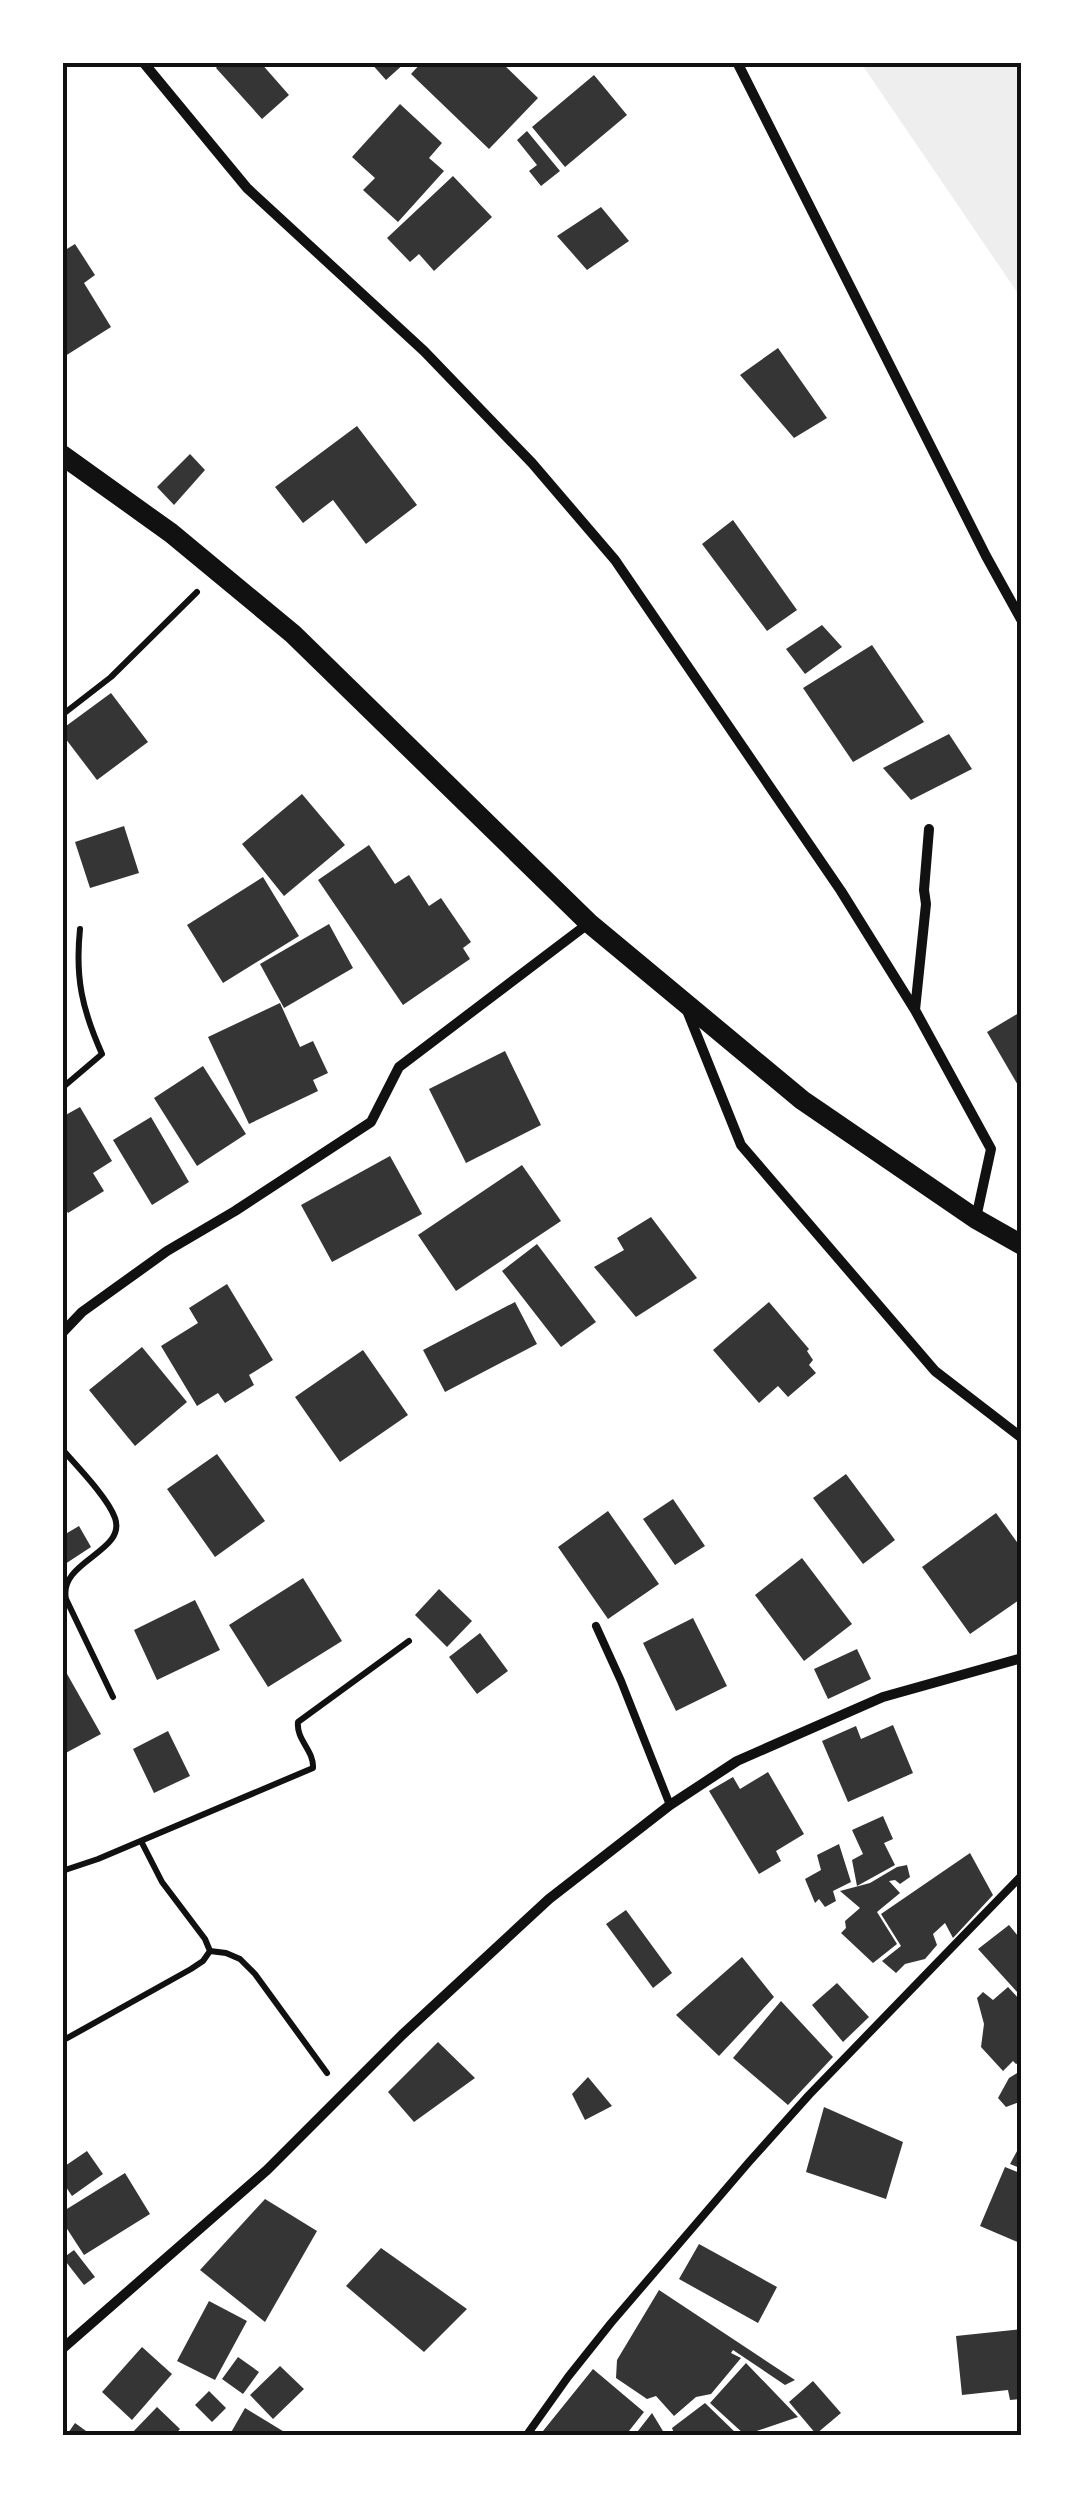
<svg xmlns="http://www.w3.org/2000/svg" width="1084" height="2498" font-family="'Public Sans',sans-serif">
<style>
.green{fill:#eee}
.building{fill:#353535}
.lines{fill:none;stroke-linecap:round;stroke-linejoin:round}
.path{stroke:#111;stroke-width:6}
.service{stroke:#111;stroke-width:8}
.minor{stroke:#111;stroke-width:10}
.secondary{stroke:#111;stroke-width:20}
.neatline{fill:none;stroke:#111;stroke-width:4}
</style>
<rect width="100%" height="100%" fill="#fff"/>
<path class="green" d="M861,63H1021V298Z"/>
<path class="building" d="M221,62H260L289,95L262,119L216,68Z
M370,62H406L386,80Z
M422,62H501L538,98L489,149L411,74Z
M594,75L627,115L565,167L532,127Z
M400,104L442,143L429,158L444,171L398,222L363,190L375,178L352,157Z
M527,131L560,171L541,186L529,171L537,165L517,140Z
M453,176L492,217L434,271L419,254L410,262L387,238Z
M601,207L629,241L587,270L557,236Z
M75,244L95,275L84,283L111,327L62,358V252Z
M778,348L827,418L794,438L740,375Z
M357,426L417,505L366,544L333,500L303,523L275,487Z
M190,454L205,470L174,505L157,487Z
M733,520L797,610L767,631L702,544Z
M822,625L842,647L805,674L786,649Z
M872,645L924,722L853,762L803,688Z
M111,693L148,742L97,780L62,734V729Z
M949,734L972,769L911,800L883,768Z
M302,794L345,845L284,896L242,844Z
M124,826L139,873L90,888L75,842Z
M369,845L395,884L409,875L429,906L441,898L471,942L463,948L470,959L403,1005L318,880Z
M263,877L299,936L223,983L187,925Z
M329,924L353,968L284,1008L260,964Z
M280,1003L300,1047L313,1041L328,1073L313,1080L318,1091L249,1124L208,1037Z
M1022,1011V1092L987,1032Z
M505,1051L541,1125L466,1163L429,1089Z
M203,1066L246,1134L197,1166L154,1098Z
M80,1107L112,1161L93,1173L104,1191L68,1213L62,1203V1117Z
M151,1117L189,1182L152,1205L113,1140Z
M390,1156L422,1214L332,1262L301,1205Z
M522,1165L561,1221L456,1291L418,1235Z
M651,1217L697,1278L636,1317L594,1267L624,1250L617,1238Z
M537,1244L596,1322L561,1347L502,1271Z
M227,1284L273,1360L249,1375L254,1385L225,1403L218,1393L197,1406L161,1346L198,1323L189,1308Z
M515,1302L537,1344L445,1392L423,1350Z
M769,1302L809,1349L807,1351L813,1360L809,1365L816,1373L788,1397L778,1386L759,1403L713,1350Z
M142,1347L187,1402L135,1446L89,1390Z
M363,1350L408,1415L340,1462L295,1397Z
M217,1454L265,1521L215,1557L167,1489Z
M846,1474L895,1540L863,1564L813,1498Z
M673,1499L705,1546L675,1565L643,1519Z
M608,1511L659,1584L608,1619L558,1547Z
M996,1513L1022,1549V1598L970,1634L922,1567Z
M79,1526L91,1547L62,1566V1536Z
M802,1558L852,1624L804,1661L755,1595Z
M303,1578L342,1641L268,1687L229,1625Z
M439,1589L472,1621L447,1647L415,1615Z
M195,1600L220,1650L157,1680L134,1630Z
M693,1618L727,1686L676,1711L643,1643Z
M480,1633L508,1671L477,1694L449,1657Z
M857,1649L871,1679L828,1699L814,1669Z
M62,1665L101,1734L62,1755Z
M893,1725L913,1773L848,1802L822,1741L856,1726L861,1739Z
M168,1731L190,1776L154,1793L133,1749Z
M768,1772L804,1834L776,1851L781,1861L759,1874L709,1791L733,1777L740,1789Z
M883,1816L893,1839L884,1843L895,1865L857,1886L852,1860L863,1854L852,1830Z
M839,1844L851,1882L833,1891L836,1901L825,1907L819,1899L815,1903L805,1879L821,1870L817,1855Z
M970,1853L993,1895L953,1938L945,1923L933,1934L937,1945L925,1959L905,1964L896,1973L882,1961L901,1946L881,1914Z
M907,1865L910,1877L900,1884L895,1880L889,1881L900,1893L877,1912L897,1944L873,1963L841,1933L846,1928L845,1921L860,1908L840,1891L870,1883L897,1867Z
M626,1910L672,1973L653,1988L606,1924Z
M1009,1925L1022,1941V1992L1019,1994L978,1949Z
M742,1957L774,1997L719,2056L676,2015Z
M837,1983L869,2017L843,2042L812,2005Z
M1008,1987L1022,2002V2062L1016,2064L1013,2061L1003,2071L981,2047L984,2024L977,1998L983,1992L993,2000Z
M781,2001L833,2057L788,2105L733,2058Z
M438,2042L475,2078L414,2122L388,2092Z
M1022,2070V2101L1006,2107L998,2098L1009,2078Z
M588,2077L612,2106L585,2120L572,2094Z
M824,2107L903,2142L886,2199L806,2172Z
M1022,2142V2169L1010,2164Z
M87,2151L103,2174L72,2196L62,2181V2168Z
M1005,2167L1022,2174V2244L980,2226Z
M125,2173L150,2214L84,2255L62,2221V2212Z
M265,2199L317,2231L265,2322L200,2270Z
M699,2244L777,2287L758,2323L679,2279Z
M381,2248L467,2309L424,2352L346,2286Z
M74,2250L95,2277L84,2285L63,2258Z
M659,2290L795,2380L785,2385L733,2350L731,2353L741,2358L711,2394L696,2397L674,2416L656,2396L647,2399L616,2378L617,2360Z
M209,2301L247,2321L215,2380L177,2361Z
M1022,2329V2399L1010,2400L1008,2390L962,2395L956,2336Z
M142,2347L172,2374L132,2420L102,2392Z
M238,2357L259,2372L243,2394L222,2379Z
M746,2363L798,2417L745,2435L710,2403Z
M280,2366L304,2389L273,2419L250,2395Z
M593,2369L644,2412L625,2436H549L543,2431Z
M813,2381L841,2413L816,2434L789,2402Z
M209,2391L226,2408L212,2422L195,2405Z
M705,2403L739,2436H675L672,2428Z
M157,2407L180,2429L174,2436H129Z
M245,2408L291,2436H229Z
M652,2413L666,2436H634Z
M75,2423L93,2436H66Z"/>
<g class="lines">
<path class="path" d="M62,715L111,677L197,592
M62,1088L102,1054C82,1009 75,978 80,929
M62,1449C77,1466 108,1498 115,1518C127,1552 58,1561 66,1599L113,1697
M62,1871L98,1859L313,1768C314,1750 296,1740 298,1722L409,1641
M210,1951L226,1953L240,1959L255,1974L327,2073
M62,2041L191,1969L203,1961L210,1951L205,1939L162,1882L141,1841"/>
<path class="service" d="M596,1626L621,1681L670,1805
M526,2436L568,2377L611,2323L749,2162L809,2095L1022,1875"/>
<path class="minor" d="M143,62L247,188L424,351L532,463L615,560L841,891L915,1010
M737,62L986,556L1022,621
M929,829L924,890L926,904L915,1010L991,1149L976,1218
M688,1013L741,1145L935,1371L1022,1438
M62,1333L82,1312L167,1251L235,1211L371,1122L399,1067L589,923
M62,2349L267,2170L402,2035L549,1899L670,1805L737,1761L883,1697L1022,1658"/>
<path class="secondary" d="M62,455L171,533L293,634L589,923L802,1100L976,1219L1022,1245"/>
</g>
<rect width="1084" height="2498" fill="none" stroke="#ffffff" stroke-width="130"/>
<rect x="65" y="65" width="954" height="2368" class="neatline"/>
</svg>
